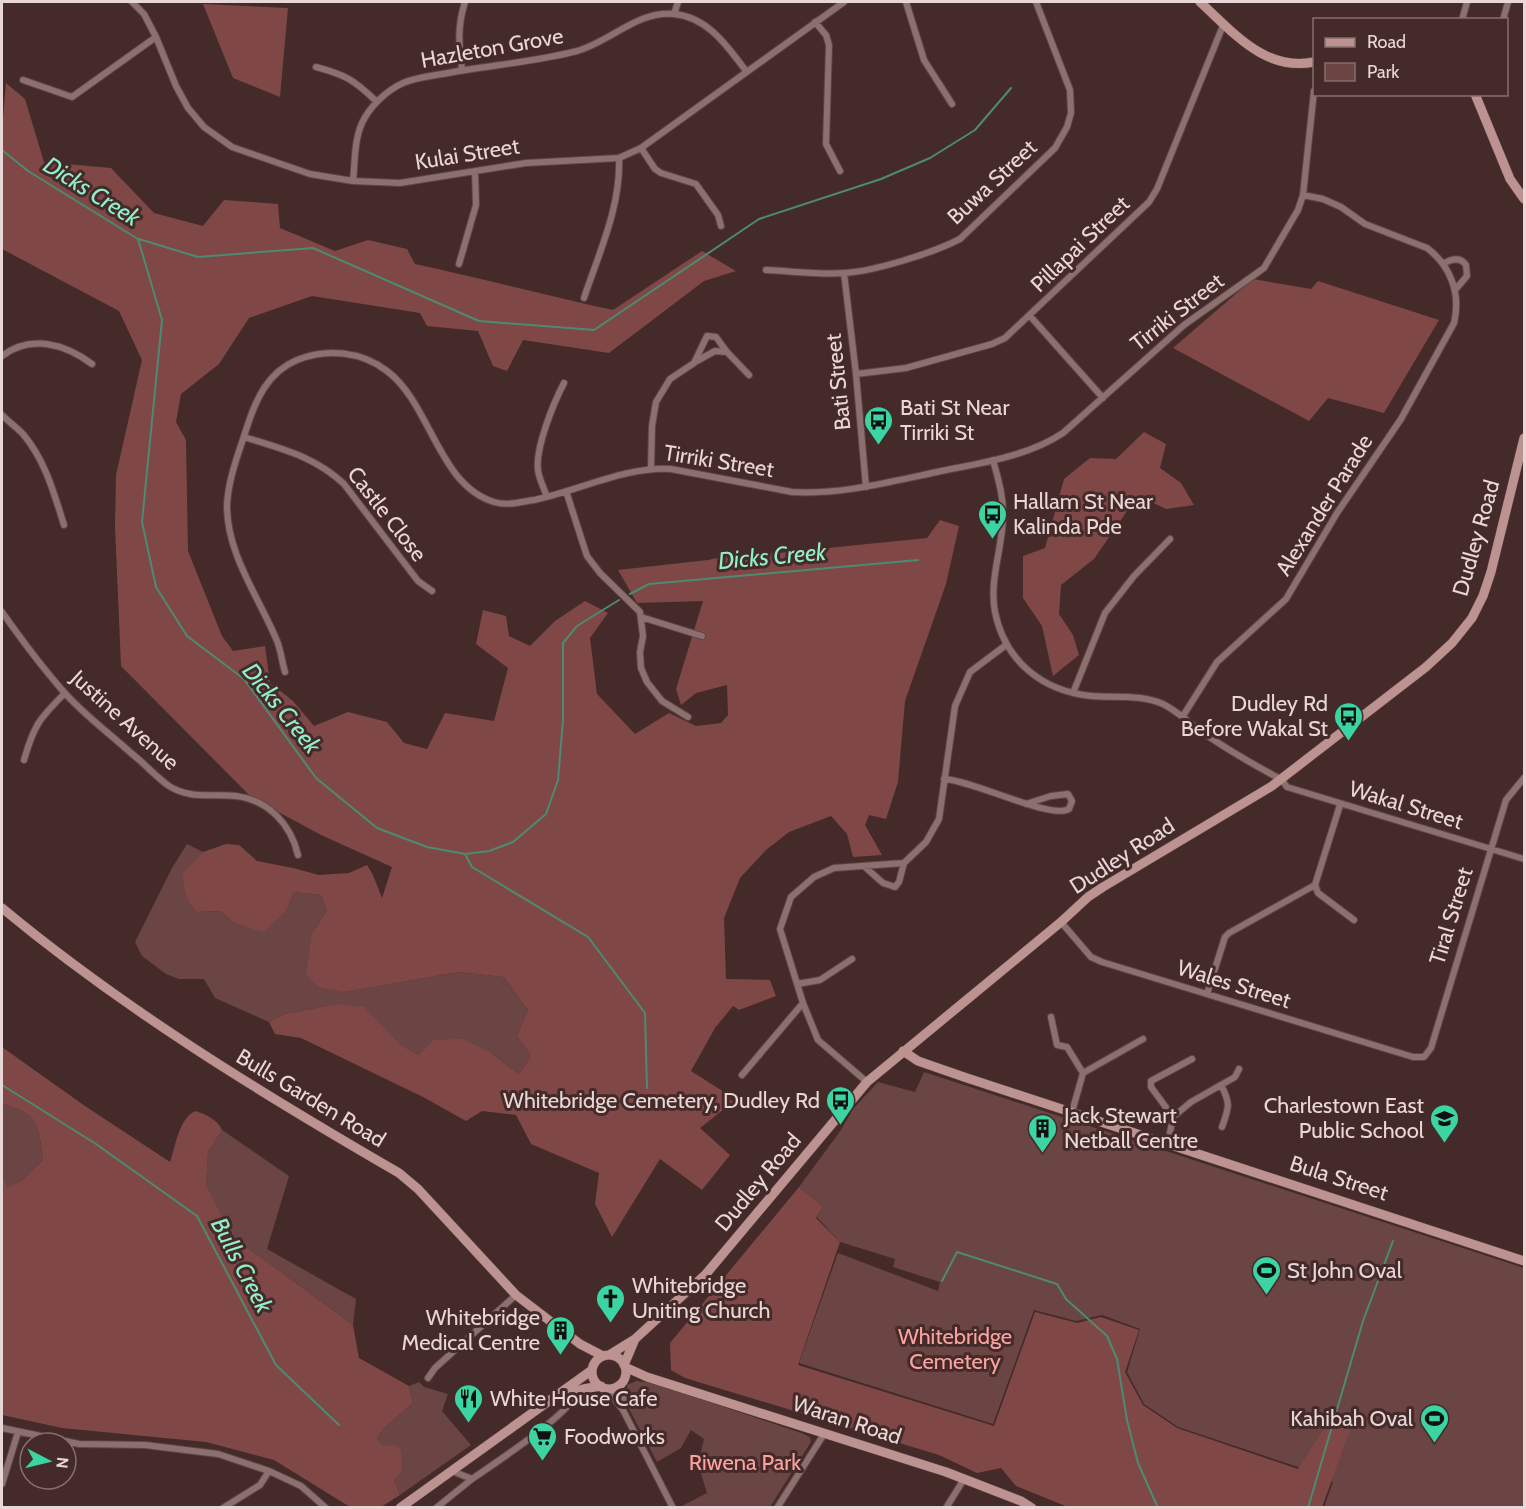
<svg xmlns="http://www.w3.org/2000/svg" width="1526" height="1509" font-family="Cabin,sans-serif">
<style>
.green{fill:#6a4544}
.forest{fill:#7f4847}
.lines{fill:none;stroke-linecap:round;stroke-linejoin:round}
.stream{stroke:#4c8b72;stroke-width:2}
.street-casing{stroke:#5e4645;stroke-width:8}
.secondary-casing{stroke:#5e4645;stroke-width:10}
.street{stroke:#8b706f;stroke-width:6}
.secondary{stroke:#bd9391;stroke-width:9}
.labels{text-anchor:middle;dominant-baseline:central;stroke-width:6;stroke-linejoin:round;paint-order:stroke}
.street-label{font-size:22px;fill:#e8d7d6;stroke:#442a29}
.poi-label{font-size:22px;fill:#e8d7d6;stroke:#442a29;text-anchor:start}
.park-label{font-size:22px;fill:#fca3a1;stroke:#442a29}
.water-label{font-size:24px;font-style:italic;fill:#90f0ca;stroke:#442a29}
</style>
<rect width="100%" height="100%" fill="#442a29"/>
<path class="green" d="M187,844L203,852L183,872L197,912L220,911L235,923L286,911L294,892L321,895L327,911L312,933L345,992L459,972L504,977L528,1010L517,1036L531,1056L519,1074L491,1053L419,1055L401,1045L385,1030L336,1004L285,1014L269,1022L215,998L204,979H179L166,974L142,956L135,942L172,868Z
M924,1072L1524,1268V1507H1324L1333,1482L1298,1467L1178,1427L1144,1404L1127,1372L1140,1329L1102,1315L1076,1321L1034,1310L993,1424L799,1363L838,1253L938,1291L940,1282L893,1267L895,1259L840,1242L817,1217L823,1207L799,1187L841,1130L853,1109L878,1082L915,1092Z
M2,1104C40,1114 38,1124 43,1160L21,1181L8,1187L2,1177Z
M222,1130L289,1176L267,1249L356,1299L353,1325L232,1236L206,1186L208,1152Z
M636,1381L654,1383L801,1433L810,1437L811,1442L770,1507H680L707,1493L698,1464L704,1439L691,1430L681,1448L657,1462L628,1407L627,1385Z
M419,1382L424,1387L448,1394L442,1411L471,1445L400,1495L394,1479V1445L382,1447L377,1438L383,1429L413,1403L409,1386Z"/>
<path class="forest" d="M203,4L288,8L280,97L233,78Z
M6,83L25,99L44,162L111,168L154,213L203,226L224,200L278,204L280,228L335,251L368,240L407,249L415,264C481,278 547,296 613,310L702,251L736,271L704,281L609,353L523,340L507,371L493,366L478,331L427,326L420,313L312,296L249,318L219,364L181,394L176,422L186,440L188,551L222,636L233,651L265,646L270,683L293,701L314,726L348,712L387,722L404,743L427,749L445,713L494,721L508,668L476,644L483,610L506,616L509,636L530,646L555,621L585,601L608,613L590,638L597,694L635,734L669,713L696,726L721,723L728,715L727,685L696,693L681,705L676,689L703,601L637,603L618,570L708,560L740,553H778L927,538L940,520L959,526L946,584L905,701L898,782L886,819L869,815L865,825L882,855L853,857L847,834L831,816L789,832L766,850L740,878L724,918L726,979L770,980L776,996L739,1010L733,1006L715,1028L691,1071L721,1090L733,1102L700,1128L730,1155L702,1190L660,1159L612,1237L595,1204L599,1173L531,1144L516,1115L482,1111L466,1121L423,1097L301,1038L275,1034L269,1022L285,1014L336,1004L364,1007L401,1045L419,1055L434,1040L463,1039L491,1053L519,1074L531,1056L517,1036L528,1010L504,977L459,972L345,992L319,987L306,975L312,933L327,911L321,895L294,892L286,911L263,932L235,923L220,911L197,912C185,899 183,888 183,872L203,852L226,844L239,845L257,861L293,868L319,875L349,873L367,865L373,875L382,898L392,867L321,835L271,808L262,801L251,797L121,666L115,526L116,475L142,360L119,311L2,249V128Z
M1253,279L1311,289L1318,281L1439,320L1384,413L1328,398L1309,421L1173,348Z
M1144,432L1166,444L1160,468L1181,483L1194,505L1166,509L1143,498L1127,511L1094,559L1061,585L1059,614L1073,635L1079,655L1053,676L1042,626L1023,598V556L1045,548L1064,479L1090,458L1116,459Z
M2,1047L85,1106L170,1162C176,1146 178,1120 195,1111C206,1114 218,1120 222,1130L208,1152L206,1185L232,1236L353,1325L359,1358L409,1386L413,1403L383,1429L377,1438L382,1446L395,1445L401,1450L402,1472L394,1479L400,1495L381,1507H350L274,1460L206,1442L62,1428L2,1415V1177L8,1187L21,1181L43,1160C38,1124 40,1114 2,1104Z
M799,1187L823,1207L816,1218L840,1242L798,1365L994,1426L1035,1312L1077,1323L1101,1317L1139,1330L1125,1372L1143,1405L1177,1428L1298,1469L1327,1424L1350,1430L1322,1507H1068L1016,1486L1001,1468L977,1473L939,1455L685,1378L671,1370L670,1343Z"/>
<g class="lines">
<path class="stream" d="M2,150L28,171L138,239L162,320L142,522L156,587L187,636L244,679L316,778L377,828L427,847L465,854L489,851L513,842L546,814L558,780L563,720V643L577,626L619,600
M139,239L198,257L313,248L479,321L594,330L759,219L881,179L930,158L975,130L1011,88
M630,594L649,584L918,560
M465,854L472,867L588,937L645,1013L647,1088
M2,1085L96,1144L197,1216L276,1365L339,1425
M942,1281L957,1252L1057,1284L1066,1299L1107,1336L1117,1359L1127,1420L1138,1463L1158,1508
M1308,1508L1363,1321L1393,1241"/>
<defs>
<path id="street" d="M132,2L144,14L156,37L176,86L188,108L204,127L232,147L310,174L353,181L400,183L526,163L619,158L641,148L844,2
M906,2L924,60L952,104
M674,14L678,2
M1462,20L1467,2
M1503,20L1508,2
M815,22L826,35L829,45L826,144L840,171
M316,67C346,75 354,80 376,101
M462,70C459,44 457,27 465,2
M23,80L72,97L156,37
M641,148L655,169L661,173L696,184L718,215L721,226
M353,181C355,163 354,141 362,123C370,106 386,91 403,83C417,77 433,76 448,73C491,65 535,62 577,51C610,42 638,10 674,14C708,17 728,47 746,71
M459,264L476,205L475,171
M1443,264C1451,259 1460,256 1466,265L1467,276L1455,290
M766,270C792,271 819,275 845,273C875,271 933,253 960,239L1055,148L1067,127L1071,113L1070,90L1036,2
M844,273L856,374L866,487
M584,298C599,253 621,206 619,158
M1030,316L1103,398
M2,356C31,334 65,344 92,364
M695,362L715,351L727,352
M856,374L906,368L992,344L1005,338L1149,202L1157,189L1224,23
M2,415C8,421 16,427 23,434C45,460 54,493 64,525
M244,437C282,449 314,456 344,484L418,581L432,591
M993,460C998,478 1004,498 1003,518C1002,550 989,580 995,612C1005,661 1042,691 1091,696C1115,698 1140,694 1163,704C1181,713 1194,728 1211,738C1233,753 1258,767 1282,780L1287,787L1524,859
M651,468L652,426L656,402L670,379L694,363L707,336L716,337L727,352L749,375
M566,491L587,556L600,573L640,612L643,636L640,652L641,668L647,682L662,701L688,717
M547,497C544,488 539,479 538,470C535,448 554,402 564,383
M2,612C21,639 41,666 63,691C83,714 109,733 131,753C144,763 156,777 169,786C191,800 213,793 236,796C269,800 291,825 298,855
M641,617L702,636
M285,672C282,662 281,651 277,641C259,597 227,555 227,506C228,479 239,452 247,427C256,399 268,372 297,360C326,348 361,351 387,371C431,404 438,485 494,502C508,506 520,502 534,500C578,491 626,466 671,469L792,492C840,495 889,482 937,472C979,463 1027,457 1063,433L1184,325L1264,268L1298,210L1303,195L1314,91
M1073,693L1105,613L1134,576L1170,539
M1183,716L1217,662L1286,599L1337,513L1401,419L1454,323C1461,294 1451,266 1427,248L1365,224L1341,207L1323,199L1303,195
M24,760C34,725 39,719 65,693
M944,779C972,780 1051,820 1069,809L1072,801L1068,794L1051,796L1026,804
M865,867L883,883L895,887L899,882L904,863
M1315,885L1318,893L1354,920
M1061,922L1091,957L1102,962L1413,1057H1424L1431,1048L1506,800L1524,778
M797,984L820,980L852,959
M1207,994L1225,937L1229,933L1315,885L1340,805
M1051,1017L1057,1045L1067,1047L1083,1073
M742,1075L803,1003
M867,1082L818,1040L803,1003L780,929L791,897L814,877L834,868L904,863L926,842L939,819L955,706L970,672L1006,645
M1221,1085C1231,1104 1229,1107 1222,1127
M1072,1112L1083,1073L1143,1039
M1173,1117L1151,1087V1081L1192,1059
M1168,1143L1173,1117L1191,1102L1235,1077L1239,1069
M428,1378L435,1368L516,1295
M620,1384L624,1402L623,1410
M606,1388L623,1410L673,1508
M2,1428L79,1444L145,1445L218,1454L269,1471L301,1486L326,1508
M452,1471L472,1479C495,1463 572,1413 579,1390
M2,1484L18,1432
M223,1508L260,1485L269,1471
M436,1508L472,1479
M777,1508L824,1434
M946,1508L964,1479"/>
<path id="secondary" d="M1200,2C1233,32 1265,72 1314,62
M1475,94L1510,179L1524,199
M2,908C125,1010 261,1093 399,1173L418,1189L516,1295L580,1344L603,1356
M903,1051L918,1061L964,1077L1524,1261
M609,1355L635,1339L706,1274L867,1082L1061,922L1088,897L1103,887L1272,786L1426,667L1452,643L1472,618L1483,596L1491,572L1524,438
M592 1372a17 17 0 1 1 34 0a17 17 0 1 1-34 0Z
M624,1365L635,1339
M625,1367L647,1377L946,1472L1021,1501L1032,1508
M557,1396L583,1389L601,1386
M400,1508L592,1370"/>
</defs>
<use href="#street" class="street-casing"/>
<use href="#secondary" class="secondary-casing"/>
<use href="#street" class="street"/>
<use href="#secondary" class="secondary"/>
</g>
<defs>
<symbol id="bus-pin" viewBox="-11 -11 22 30"><path d="M0 17L-7.5 6A9.5 9.5 0 1 1 7.5 6Z" fill="#3dd4a3" stroke="#442a29"/><path d="M-5-6H5V4H4V6H2V4H-2V6H-4V4H-5ZM-3.5-4V0h7V-4ZM-3.5 1.2v1.5H-2V1.2ZM2 1.2v1.5H3.5V1.2Z" fill="#111"/></symbol>
<symbol id="school-pin" viewBox="-11 -11 22 30"><path d="M0 17L-7.5 6A9.5 9.5 0 1 1 7.5 6Z" fill="#3dd4a3" stroke="#442a29"/><path d="M0-5L7-2L0 1L-7-2ZM-4 1L0 2.5L4 1V4Q0 6-4 4Z" fill="#111"/></symbol>
<symbol id="building-pin" viewBox="-11 -11 22 30"><path d="M0 17L-7.5 6A9.5 9.5 0 1 1 7.5 6Z" fill="#3dd4a3" stroke="#442a29"/><path d="M-4-6H4V6H1V3H-1V6H-4ZM-2.5-4.3h1.7v1.8h-1.7ZM.8-4.3h1.7v1.8H.8ZM-2.5-1h1.7V.8h-1.7ZM.8-1h1.7V.8H.8Z" fill="#111"/></symbol>
<symbol id="stadium-pin" viewBox="-11 -11 22 30"><path d="M0 17L-7.5 6A9.5 9.5 0 1 1 7.5 6Z" fill="#3dd4a3" stroke="#442a29"/><path d="M0-5a6.5 5 0 1 0 0 10a6.5 5 0 1 0 0-10ZM-3.5-1.8h7v3.6h-7Z" fill="#111"/></symbol>
<symbol id="church-pin" viewBox="-11 -11 22 30"><path d="M0 17L-7.5 6A9.5 9.5 0 1 1 7.5 6Z" fill="#3dd4a3" stroke="#442a29"/><path d="M-1.2-6h2.4v3.5h3.3v2.4h-3.3V6h-2.4V-.1h-3.3v-2.4h3.3Z" fill="#111"/></symbol>
<symbol id="restaurant-pin" viewBox="-11 -11 22 30"><path d="M0 17L-7.5 6A9.5 9.5 0 1 1 7.5 6Z" fill="#3dd4a3" stroke="#442a29"/><path d="M-5-6h1v4h1v-4h1v4h1v-4h1v5L-1.5 .5V6h-2V.5L-5-1ZM5-6V6H3V1.5H1.5Q1.5-4 5-6Z" fill="#111"/></symbol>
<symbol id="supermarket-pin" viewBox="-11 -11 22 30"><path d="M0 17L-7.5 6A9.5 9.5 0 1 1 7.5 6Z" fill="#3dd4a3" stroke="#442a29"/><path d="M-6-5.5h2.5l.6 2H6L4.5 2H-2.5L-4.4-4H-6ZM-1.5 3.2a1.3 1.3 0 1 0 .1 0ZM3 3.2a1.3 1.3 0 1 0 .1 0Z" fill="#111"/></symbol>
</defs>
<g fill-rule="evenodd">
<use href="#bus-pin" x="862" y="404" width="33" height="45"/>
<use href="#bus-pin" x="976" y="498" width="33" height="45"/>
<use href="#bus-pin" x="1332" y="700" width="33" height="45"/>
<use href="#bus-pin" x="824" y="1084" width="33" height="45"/>
<use href="#school-pin" x="1428" y="1102" width="33" height="45"/>
<use href="#building-pin" x="1026" y="1112" width="33" height="45"/>
<use href="#stadium-pin" x="1250" y="1254" width="33" height="45"/>
<use href="#church-pin" x="594" y="1282" width="33" height="45"/>
<use href="#building-pin" x="544" y="1314" width="33" height="45"/>
<use href="#restaurant-pin" x="452" y="1382" width="33" height="45"/>
<use href="#stadium-pin" x="1418" y="1402" width="33" height="45"/>
<use href="#supermarket-pin" x="526" y="1420" width="33" height="45"/>
</g>
<g class="labels">
<g class="street-label">
<text transform="translate(492 48) rotate(-10)">Hazleton Grove</text>
<text transform="translate(467 154) rotate(-9)">Kulai Street</text>
<text transform="translate(992 182) rotate(-43)">Buwa Street</text>
<text transform="translate(1080 244) rotate(-44)">Pillapai Street</text>
<text transform="translate(1177 312) rotate(-38)">Tirriki Street</text>
<text transform="translate(838 382) rotate(-96)">Bati Street</text>
<text transform="translate(719 461) rotate(9)">Tirriki Street</text>
<text transform="translate(1324 505) rotate(-58)">Alexander Parade</text>
<text transform="translate(387 514) rotate(52)">Castle Close</text>
<text transform="translate(1476 538) rotate(-74)">Dudley Road</text>
<text transform="translate(125 720) rotate(42)">Justine Avenue</text>
<text transform="translate(1406 805) rotate(17)">Wakal Street</text>
<text transform="translate(1122 856) rotate(-33)">Dudley Road</text>
<text transform="translate(1451 916) rotate(-73)">Tiral Street</text>
<text transform="translate(1234 984) rotate(17)">Wales Street</text>
<text transform="translate(311 1098) rotate(31)">Bulls Garden Road</text>
<text transform="translate(1339 1178) rotate(18)">Bula Street</text>
<text transform="translate(758 1182) rotate(-50)">Dudley Road</text>
<text transform="translate(847 1420) rotate(18)">Waran Road</text>
</g>
<g class="poi-label">
<text x="900" y="407">Bati St Near<tspan x="900" dy="25">Tirriki St</tspan></text>
<text x="1013" y="501">Hallam St Near<tspan x="1013" dy="25">Kalinda Pde</tspan></text>
<text x="1328" y="703" text-anchor="end">Dudley Rd<tspan x="1328" dy="25">Before Wakal St</tspan></text>
<text x="820" y="1100" text-anchor="end">Whitebridge Cemetery, Dudley Rd</text>
<text x="1424" y="1105" text-anchor="end">Charlestown East<tspan x="1424" dy="25">Public School</tspan></text>
<text x="1064" y="1115">Jack Stewart<tspan x="1064" dy="25">Netball Centre</tspan></text>
<text x="1287" y="1270">St John Oval</text>
<text x="632" y="1285">Whitebridge<tspan x="632" dy="25">Uniting Church</tspan></text>
<text x="540" y="1317" text-anchor="end">Whitebridge<tspan x="540" dy="25">Medical Centre</tspan></text>
<text x="490" y="1398">White House Cafe</text>
<text x="1413" y="1418" text-anchor="end">Kahibah Oval</text>
<text x="564" y="1436">Foodworks</text>
</g>
<g class="park-label">
<text x="955" y="1336">Whitebridge<tspan x="955" dy="25">Cemetery</tspan></text>
<text x="745" y="1462">Riwena Park</text>
</g>
<g class="water-label">
<text transform="translate(92 191) rotate(32)">Dicks Creek</text>
<text transform="translate(772 556) rotate(-5)">Dicks Creek</text>
<text transform="translate(282 708) rotate(51)">Dicks Creek</text>
<text transform="translate(242 1265) rotate(62)">Bulls Creek</text>
</g>
</g>
<rect width="1526" height="1509" fill="none" stroke="#e8d7d6" stroke-width="6"/>
<rect x="1313" y="18" width="195" height="78" fill="#442a29" stroke="#866f6e" stroke-width="1.5"/>
<rect x="1325" y="38" width="30" height="9" fill="#bd9391" stroke="#866f6e" stroke-width="1.5"/>
<text x="1367" y="48" font-size="18" fill="#e8d7d6">Road</text>
<rect x="1325" y="63" width="30" height="18" fill="#6a4544" stroke="#866f6e" stroke-width="1.5"/>
<text x="1367" y="78" font-size="18" fill="#e8d7d6">Park</text>
<g transform="translate(48 1461) rotate(97)"><circle r="28" fill="#442a29" stroke="#866f6e" stroke-width="1.5"/>
<path d="M0-4.5L10 22L0 15L-10 22Z" fill="#3dd4a3"/>
<text y="-9" font-size="16" font-weight="bold" text-anchor="middle" fill="#e8d7d6">N</text>
</g>
</svg>
